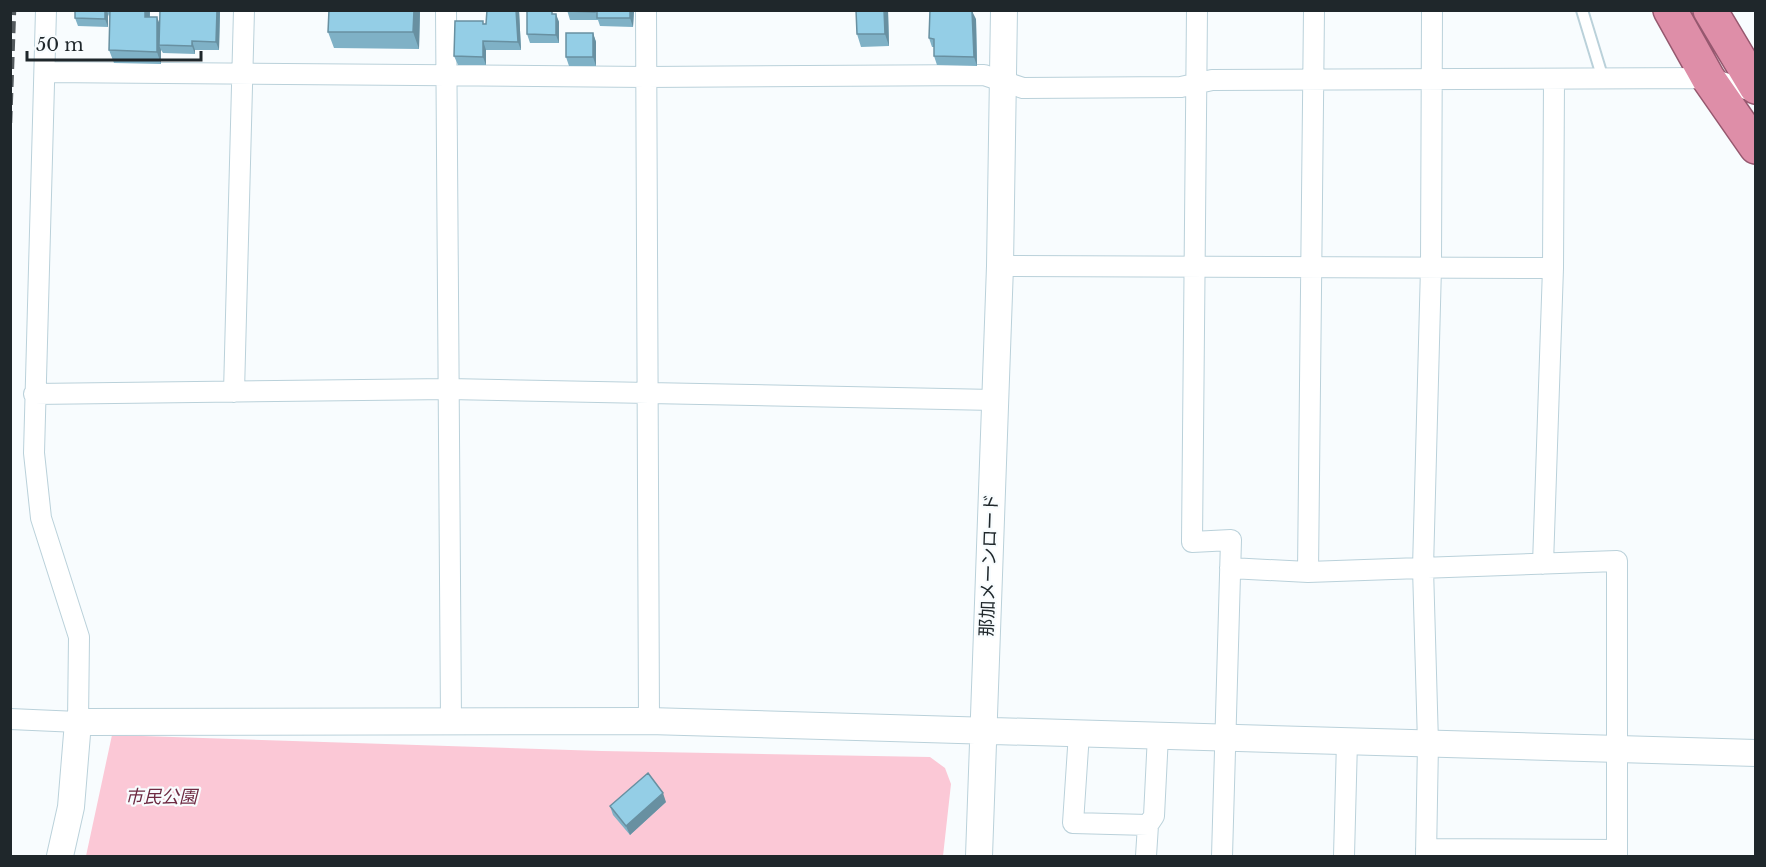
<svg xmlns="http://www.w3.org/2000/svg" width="1766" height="867" font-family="'Libre Baskerville','Noto Sans JP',serif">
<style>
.green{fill:#fbc8d6}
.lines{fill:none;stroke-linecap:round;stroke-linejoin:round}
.service-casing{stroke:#bad1da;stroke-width:14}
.minor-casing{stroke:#bad1da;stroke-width:22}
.tertiary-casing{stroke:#bad1da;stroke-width:28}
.trunk-casing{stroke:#96586f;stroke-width:36}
.service{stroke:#fff;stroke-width:10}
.minor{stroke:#fff;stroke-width:20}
.tertiary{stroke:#fff;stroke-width:26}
.trunk{stroke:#de8ea8;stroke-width:33}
.rail{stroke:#51585c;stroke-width:4.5;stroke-dasharray:12 6;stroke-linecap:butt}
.wall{fill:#7fb1c6}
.shaded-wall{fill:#6890a1}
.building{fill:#94cee6;stroke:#6890a1;stroke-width:1.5}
.labels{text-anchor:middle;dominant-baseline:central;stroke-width:4.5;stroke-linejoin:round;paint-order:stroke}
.street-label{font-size:18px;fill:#1f272b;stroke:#f8fcfe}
.park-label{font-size:18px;font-style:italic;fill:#6e2b43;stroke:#f8fcfe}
</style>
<rect width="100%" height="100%" fill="#f8fcfe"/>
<path class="green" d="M112,735L602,751L930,757L945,768L951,784L943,856H86Z"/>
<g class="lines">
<defs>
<path id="service" d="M1582,10L1603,79"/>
<path id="minor" d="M446,10L451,721
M646,10L649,721
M1197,10L1192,542L1231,540L1222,856
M46,72L646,77L984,75L1023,88L1181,87L1212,80L1708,78L1756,92
M1000,266L1553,268
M234,392L244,10
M34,394L449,389L994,400
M1543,564L1553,268L1554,80
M1230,568L1308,572L1617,561V856
M1308,572L1314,10
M10,719L78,722L79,637L41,518L34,453L46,10
M1079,733L1073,823L1148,825
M1426,849L1617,850
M1146,856L1148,825L1154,816L1158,735
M1344,856L1347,741
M1426,856L1428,743L1423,568L1431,267L1432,10"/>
<path id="tertiary" d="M60,856L71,807L78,722L649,721L1756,753
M979,856L1000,266L1004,10"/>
<path id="trunk" d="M1670,10L1708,78L1756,147
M1710,10L1756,87"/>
</defs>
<use href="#service" class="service-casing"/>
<use href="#minor" class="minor-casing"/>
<use href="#tertiary" class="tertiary-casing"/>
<use href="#trunk" class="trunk-casing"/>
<use href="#service" class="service"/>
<use href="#minor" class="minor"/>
<use href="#tertiary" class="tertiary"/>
<use href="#trunk" class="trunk"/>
<path class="rail" d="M10,123L14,10"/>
</g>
<path class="wall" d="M75,10H150V17L160,25V10H220L219,50H195V54L163,53L161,50V64L114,63L109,50L110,19L108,14V27L78,26L75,18Z
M329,10H420L419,49L334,48L328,32Z
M519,10L521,50H486V65H458L454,56L484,24Z
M567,10H634L633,27L600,26L598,20H570Z
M888,10L889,46L861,47L857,34Z
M555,14L559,22V43H530L527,34Z
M976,19L977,66L937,65L934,56V47H932L929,38Z
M593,33L596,42V66H569L566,57Z
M666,802L630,835L613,815L610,806Z"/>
<path class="shaded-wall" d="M105,10H107L108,14V27L105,19Z
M145,10H150L149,30L145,17Z
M217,10H220L219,50L216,42Z
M414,10H420L419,49L413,32Z
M516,10H519L521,50L518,42Z
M630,10H634L633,27L630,18Z
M884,10H888L889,46L885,34Z
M972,11L976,19L977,66L974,57Z
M556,14L559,22V43L556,35Z
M157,17L162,30L159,45L161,50V64L157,52Z
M593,33L596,42V66L593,57Z
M192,41L195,50V54L192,46Z
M483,41L486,50V65L483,57Z
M663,793L666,802L630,835L626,826Z"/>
<path class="building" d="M75,10H105V19L75,18Z
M110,10H145V17H157V52L109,50Z
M160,10H217L216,42L192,41V46L159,45Z
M329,10H414L413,32H328Z
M487,10H516L518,42L483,41V57L454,56L455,21H483V24H486Z
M527,10H552V14H556V35L527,34Z
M567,10H595V12L567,11Z
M597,10H630V18H597Z
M856,10H884L885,34H857Z
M930,10L972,11L974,57L934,56V39L929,38Z
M566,33H593V57H566Z
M648,773L663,793L626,826L610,806Z"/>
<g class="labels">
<g class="street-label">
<text transform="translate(989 565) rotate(-88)">那加メーンロード</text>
</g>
<g class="park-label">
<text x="161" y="797">市民公園</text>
</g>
</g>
<rect width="1766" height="867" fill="none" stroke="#1f272b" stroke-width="24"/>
<path d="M27 51v9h174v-9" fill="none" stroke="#1f272b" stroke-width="3"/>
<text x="36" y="51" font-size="18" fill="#1f272b" stroke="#f8fcfe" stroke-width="4.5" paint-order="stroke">50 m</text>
</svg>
